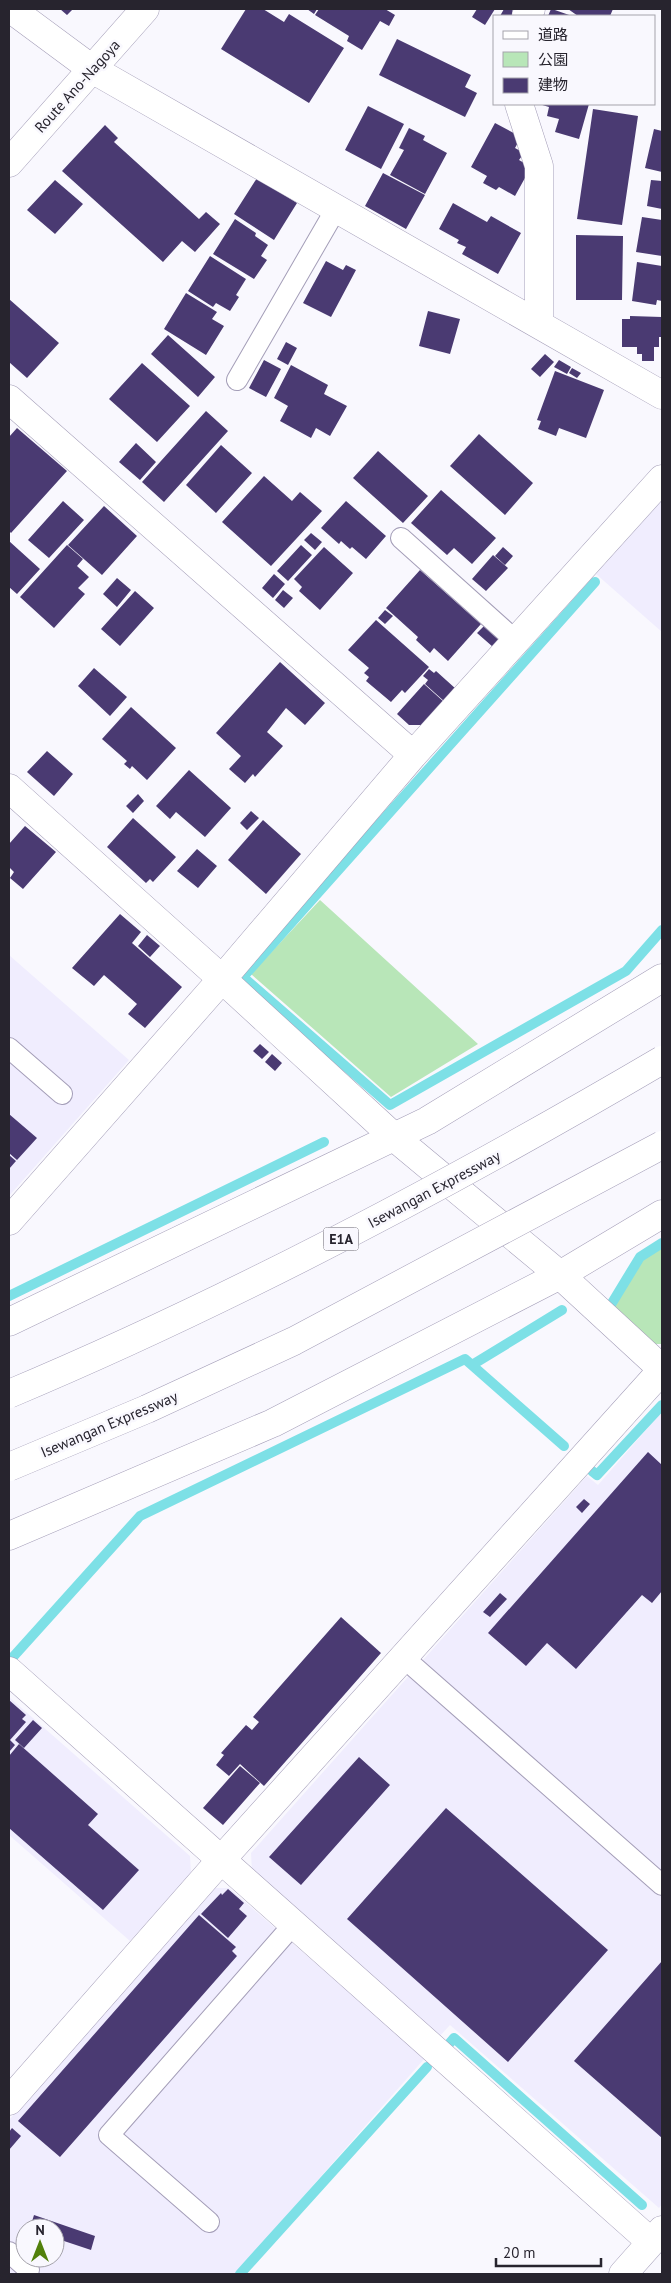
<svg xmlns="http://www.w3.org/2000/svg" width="671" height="2283" font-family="'PT Sans','Noto Sans JP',sans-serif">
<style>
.industrial{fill:#f0edfe;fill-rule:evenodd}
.green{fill:#b8e6b8}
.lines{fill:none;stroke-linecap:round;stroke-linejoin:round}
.stream{stroke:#7de0e6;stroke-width:10}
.building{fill:#4a3a72}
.lane-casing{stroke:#a49eb8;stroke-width:22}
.street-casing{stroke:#a49eb8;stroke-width:29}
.secondary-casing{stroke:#a49eb8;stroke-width:29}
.lane{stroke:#fff;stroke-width:20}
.street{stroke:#fff;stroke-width:28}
.secondary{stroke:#fff;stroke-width:28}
.highway-bridge-casing{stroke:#a49eb8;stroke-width:29;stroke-linecap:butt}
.highway-bridge{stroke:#fff;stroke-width:28}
.labels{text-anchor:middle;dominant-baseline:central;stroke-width:5;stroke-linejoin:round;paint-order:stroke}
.shield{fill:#f9f8fe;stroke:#66646c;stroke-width:1}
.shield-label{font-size:14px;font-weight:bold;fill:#27242e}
.street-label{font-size:15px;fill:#27242e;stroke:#f9f8fe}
</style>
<rect width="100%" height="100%" fill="#f9f8fe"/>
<path class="industrial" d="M662,500V632L596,574Z
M9,955L129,1060L9,1196Z
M660,1414L662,1416V2204L659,2208L450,2025L439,2037L252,1872L251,1853L587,1476L598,1485Z
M9,1697L190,1856L191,1873L130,1941L9,1835Z
M213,1888H229L425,2058L235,2274H9V2120ZM25,2228H55V2258H25Z"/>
<path class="green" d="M320,900L478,1044L391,1097L251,974Z
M662,1246V1344H654L613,1307L644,1258Z"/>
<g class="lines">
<path class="stream" d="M595,582L243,977L390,1105L626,971L662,930
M9,1296L324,1142
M612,1303L640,1257L662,1243
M472,1365L562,1310
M592,1471L597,1475L662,1405
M13,1657L140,1516L465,1359L564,1446
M449,2044L454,2038L642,2205
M240,2274L427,2067"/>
</g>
<path class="building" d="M60,9H73L67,15Z
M246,9H263L284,22L289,14L344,48L309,103L221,49Z
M307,9H317L314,14Z
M319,9H385L395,15L389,26L380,21L362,50L347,41L349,36L315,15Z
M477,9H495L485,25L472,17Z
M504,9H510L517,13L515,16H500Z
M551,9H552L572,16H548Z
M568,9H613L610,16H578Z
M397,39L471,75L465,87L477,93L465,117L379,75Z
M539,104H589L579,139L555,132L559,119L547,116L549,107Z
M368,106L404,124L381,169L345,150Z
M593,109L638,116L622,225L577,219Z
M495,123L521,137L515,148L524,153L519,160L531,167L515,196L499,187L496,190L483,183L487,176L471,167Z
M105,125L118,138L114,142L199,219L206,212L220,224L195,252L182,241L163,262L62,171Z
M409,128L425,136L423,140L447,153L425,194L390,175L404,150L399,148Z
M654,129L662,131V172L645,168Z
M383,173L425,195L406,229L365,206Z
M257,178L297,203L274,240L234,214Z
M55,180L83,204L55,234L27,210Z
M651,180L662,181V209L647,206Z
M453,203L487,222L491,216L521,233L498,274L462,254L466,247L457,243L459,240L439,229Z
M642,217L662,220V256L636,252Z
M235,219L256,233L255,236L268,245L261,256L267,260L254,279L213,254Z
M576,235L623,236L622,300H576Z
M210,256L246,279L236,295L239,297L230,311L216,303L213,307L188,291Z
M326,261L343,270L346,265L356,270L331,317L303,303Z
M637,262L662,266V301L657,300L656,305L632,301Z
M186,293L217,312L212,319L224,326L206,355L164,329Z
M9,299L59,343L27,378L9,362Z
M428,311L460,319L450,354L419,346Z
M630,316L662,317V337H659V347H654V361H642V354H637V347H622V319H630Z
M168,335L215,377L198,397L151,354Z
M286,342L297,348L288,365L277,359Z
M545,354L554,362L540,377L531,369Z
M264,360L281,369L266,397L249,388Z
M559,360L571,367L567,374L554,367Z
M142,363L190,406L157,442L109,399Z
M291,365L328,385L324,394L347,406L330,436L316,428L311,438L280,421L288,406L274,398Z
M572,368L581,373L577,378L569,373Z
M555,371L604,390L586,438L559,428L556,436L538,429L541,421L537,420Z
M206,411L228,431L164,502L142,482Z
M17,428L67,471L11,533L9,531V437Z
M479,434L533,483L505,515L450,466Z
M136,443L156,462L140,480L119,462Z
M221,445L252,473L216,513L186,485Z
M378,451L428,496L403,523L353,478Z
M264,476L292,501L300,492L322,511L271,566L222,522Z
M441,490L496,538L472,564L454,548L447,555L411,523Z
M63,501L84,520L49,558L28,540Z
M346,501L386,536L366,559L352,547L350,549L341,541L339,544L321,528Z
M104,506L137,536L102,575L68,545Z
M311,533L322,542L315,550L304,540Z
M9,541L40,569L17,594L9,587Z
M67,545L83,559L77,566L89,577L78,588L85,594L54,628L20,597Z
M301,545L312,555L288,581L277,571Z
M324,547L353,573L320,610L299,591L302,587L294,579Z
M503,547L513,556L505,565L495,556Z
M493,555L508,568L486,591L472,579Z
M420,570L481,624L448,661L434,648L430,653L416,640L418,637L386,608Z
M274,574L285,584L273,598L262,588Z
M117,578L131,590L117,607L103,594Z
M283,590L293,598L284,608L275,600Z
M135,591L154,608L120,646L101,629Z
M385,610L393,616L385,624L378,618Z
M376,620L429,667L405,693L402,690L391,702L366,681L369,677L364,673L369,668L348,650Z
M484,626L499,640L493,647L477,633Z
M280,662L325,703L305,725L286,708L267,732L283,746L255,777L253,774L245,783L229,769L241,756L216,733Z
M94,668L127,697L110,716L78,686Z
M429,669L434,673L436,671L456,689L445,702L425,684L428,680L423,676Z
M424,684L444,702L422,725H409L397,714Z
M131,707L176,748L147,780L132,766L130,769L124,764L127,761L102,739Z
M47,751L73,774L54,796L27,772Z
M189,770L231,808L205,837L176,812L170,819L156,806Z
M138,794L144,801L133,813L126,806Z
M251,811L259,818L247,830L240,823Z
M133,818L176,857L153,882L150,879L146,883L107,847Z
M263,820L301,854L266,894L228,860Z
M25,826L56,852L23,889L10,878L14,872L9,867V844Z
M197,849L217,866L198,888L177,871Z
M120,914L141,932L132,943L182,987L145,1028L128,1014L137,1004L104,975L94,986L72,968Z
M147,935L160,946L150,957L138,946Z
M260,1044L269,1052L262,1059L253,1051Z
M272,1054L282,1063L275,1071L265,1062Z
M9,1114L37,1138L17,1160L9,1153Z
M9,1155L16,1161L9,1169Z
M648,1452L662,1465V1591L652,1603L642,1595L576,1669L547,1643L526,1666L488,1633Z
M584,1499L590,1504L582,1513L576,1507Z
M500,1593L507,1599L490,1617L483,1612Z
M341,1617L381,1653L264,1786L240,1764L229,1776L216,1765L224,1755L221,1753L246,1725L252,1730L259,1722L253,1717Z
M9,1700L26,1715L22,1719L26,1722L10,1740L15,1745L9,1752Z
M33,1720L42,1728L24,1748L15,1740Z
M19,1744L98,1814L88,1825L139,1870L103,1910L9,1828V1756Z
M359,1757L390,1785L301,1885L269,1857Z
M240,1766L260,1783L223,1825L203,1808Z
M446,1808L608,1950L508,2062L347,1919Z
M228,1889L244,1903L239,1909L247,1916L228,1938L201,1914L221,1893L222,1895Z
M199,1915L236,1947L232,1951L237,1956L60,2157L18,2121Z
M662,1961V2138L574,2061Z
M12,2128L21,2136L9,2150V2132Z
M34,2215L95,2236L91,2250L55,2238V2228H30Z"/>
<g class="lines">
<defs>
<path id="lane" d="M237,380L336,209
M401,538L516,641
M9,1048L62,1094
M404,1658L662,1885
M209,2222L109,2135L292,1926
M9,2252L29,2270"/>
<path id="street" d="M11,9L92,69L662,395
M526,16L531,9
M519,104L539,166V323
M9,399L413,755
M9,788L222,979L394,1137L560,1275L662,1369
M9,1221L222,979L413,755L662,479
M9,1322L427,1121L662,978
M9,1536L273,1423L560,1275L662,1214
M9,1671L651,2242
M9,2101L220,1861L662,1370
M623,2274L662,2230"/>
<path id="secondary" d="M9,163L145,9"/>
</defs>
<use href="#lane" class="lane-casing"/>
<use href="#street" class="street-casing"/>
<use href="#secondary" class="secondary-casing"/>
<use href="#lane" class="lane"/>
<use href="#street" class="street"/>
<use href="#secondary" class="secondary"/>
<defs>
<path id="highway-bridge" d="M9,1394C235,1299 451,1184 662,1060
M9,1467L147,1409L294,1341L662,1145"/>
</defs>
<use href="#highway-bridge" class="highway-bridge-casing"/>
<use href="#highway-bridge" class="highway-bridge"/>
</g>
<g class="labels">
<rect class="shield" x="323.5" y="1227.5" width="35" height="23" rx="4"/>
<g class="shield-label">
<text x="341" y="1239">E1A</text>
</g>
<g class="street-label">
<text transform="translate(77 86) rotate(-48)">Route Ano-Nagoya</text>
<text transform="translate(434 1189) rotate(-28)">Isewangan Expressway</text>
<text transform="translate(109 1424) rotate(-23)">Isewangan Expressway</text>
</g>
</g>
<rect width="671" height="2283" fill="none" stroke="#27242e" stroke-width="20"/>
<rect x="493" y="15" width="162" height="90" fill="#f9f8fe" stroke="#a5a3ab"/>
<rect x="503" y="31" width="25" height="8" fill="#ffffff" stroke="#a5a3ab"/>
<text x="538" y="40" font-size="15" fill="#27242e">道路</text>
<rect x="503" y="52" width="25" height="15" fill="#b8e6b8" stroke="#a5a3ab"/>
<text x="538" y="65" font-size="15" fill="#27242e">公園</text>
<rect x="503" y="78" width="25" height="15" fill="#4a3a72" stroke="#a5a3ab"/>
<text x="538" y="90" font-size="15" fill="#27242e">建物</text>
<g transform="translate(40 2243)"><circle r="24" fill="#f9f8fe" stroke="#a5a3ab"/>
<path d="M0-4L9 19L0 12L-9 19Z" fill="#52800c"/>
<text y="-8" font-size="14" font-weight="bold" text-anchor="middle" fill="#27242e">N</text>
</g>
<path d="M496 2258v8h105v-8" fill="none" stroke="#27242e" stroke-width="2.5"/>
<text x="503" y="2258" font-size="15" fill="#27242e" stroke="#f9f8fe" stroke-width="4" paint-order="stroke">20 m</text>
</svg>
